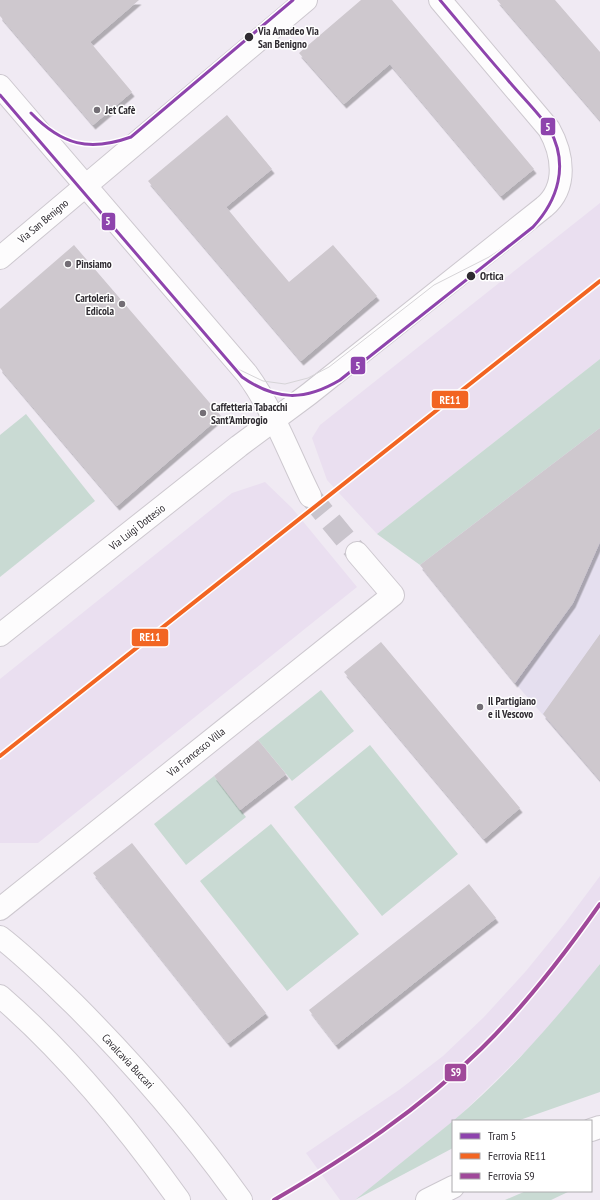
<svg xmlns="http://www.w3.org/2000/svg" width="600" height="1200" font-family="'PT Sans Narrow',sans-serif">
<style>
.commercial{fill:#e5dfef}
.built{fill:#eadff0}
.green{fill:#c9dad3}
.building{fill:#cec8ce;filter:url(#shadow)}
.lines{fill:none;stroke-linecap:round;stroke-linejoin:round}
.minor-tunnel{stroke:#c9c4cc;stroke-width:22;stroke-dasharray:22 11;stroke-linecap:butt}
.minor-casing{stroke:#cdc8cf;stroke-width:24}
.tertiary-casing{stroke:#cdc8cf;stroke-width:24}
.minor{stroke:#fdfcfd;stroke-width:22}
.tertiary{stroke:#fdfcfd;stroke-width:22}
.tram{stroke:#d6d4d7;stroke-width:1}
.rail-1-casing{stroke:#fff;stroke-width:7}
.rail-2-casing{stroke:#fff;stroke-width:7}
.rail-1{stroke:#f26522;stroke-width:4}
.rail-2{stroke:#a0499a;stroke-width:4}
.tram-1-casing{stroke:#fff;stroke-width:6}
.tram-1{stroke:#8e44ad;stroke-width:3}
.stop-dot{fill:#2f2b31;stroke:#fff;stroke-width:1.5}
.poi-dot{fill:#736e75;stroke:#fff;stroke-width:1.5}
.labels{text-anchor:middle;dominant-baseline:central;stroke-width:3;stroke-linejoin:round;paint-order:stroke}
.stop-label{font-size:11px;font-weight:bold;fill:#2f2b31;stroke:#fff;text-anchor:start}
.poi-label{font-size:11px;font-weight:bold;fill:#2f2b31;stroke:#fff;text-anchor:start}
.street-label{font-size:11px;fill:#2f2b31;stroke:#fff}
.line-badge{stroke:#fff;stroke-width:1.5}
.badge-label{font-size:11px;text-anchor:middle;font-weight:bold;fill:#fff}
</style>
<defs>
<filter id="shadow"><feDropShadow dx="2.5" dy="4.5" stdDeviation="0" flood-color="#0004"/></filter>
</defs>
<rect width="100%" height="100%" fill="#f0eaf3"/>
<path class="commercial" d="M600,428V780L515,683L420,565Z"/>
<path class="built" d="M600,203V359L377,534L327,480L312,438L320,425Z
M265,482L292,508L357,587L38,843H0V679L232,493Z
M600,876V964L569,1003L533,1044L456,1119L355,1200H340L306,1153L399,1090L443,1056L484,1017L526,971L565,923Z"/>
<path class="green" d="M600,359V428L420,565L377,534Z
M26,414L95,501L0,577V435Z
M321,690L354,731L292,781L258,740Z
M370,745L458,854L382,916L294,807Z
M214,776L246,817L186,865L154,824Z
M271,824L359,934L287,991L200,881Z
M600,964V1092L517,1121H453C508,1075 555,1020 600,964Z
M453,1121V1148L355,1200Z
M526,1191H570L551,1200H505Z"/>
<path class="building" d="M0,0H139L90,42L132,92L93,125L0,16Z
M361,0H392L534,169L501,196L390,64L344,104L299,53Z
M497,0H555L600,52V120Z
M227,115L272,169L226,207L254,241L289,282L333,245L377,296L301,361L148,181Z
M74,245L221,416L117,506L0,368V309Z
M600,428V542L573,603L515,683L420,565Z
M600,634V780L543,714Z
M381,642L520,808L484,839L344,672Z
M258,740L286,774L240,810L214,776Z
M132,843L266,1013L228,1043L93,873Z
M469,884L496,918L336,1045L309,1010Z"/>
<g class="lines">
<path class="minor-tunnel" d="M310,496L357,553"/>
<defs>
<path id="minor" d="M0,86L247,374C274,411 290,456 310,496
M0,258L306,0
M0,635L239,446L309,394L544,207C568,187 563,154 549,129L440,0
M0,909L393,595L357,553
M591,1130L600,1127
M427,1200L453,1187"/>
<path id="tertiary" d="M0,937C26,957 50,981 74,1004C135,1065 191,1130 241,1200
M0,996C68,1055 127,1127 179,1200"/>
</defs>
<use href="#minor" class="minor-casing"/>
<use href="#tertiary" class="tertiary-casing"/>
<use href="#minor" class="minor"/>
<use href="#tertiary" class="tertiary"/>
<path class="tram" d="M218,350L240,370L263,381L285,384L308,378L329,367L434,285L489,257L521,236"/>
<defs>
<path id="rail-1" d="M0,756L600,281"/>
<path id="rail-2" d="M274,1200C348,1157 420,1109 481,1049C526,1005 564,955 600,904"/>
</defs>
<use href="#rail-1" class="rail-1-casing"/>
<use href="#rail-2" class="rail-2-casing"/>
<use href="#rail-1" class="rail-1"/>
<use href="#rail-2" class="rail-2"/>
<defs>
<path id="tram-1" d="M0,95L242,377C276,401 305,401 340,380L533,227C558,200 569,165 550,130C540,114 519,94 507,79C484,53 462,26 440,0
M31,113C62,145 89,152 131,137L293,0"/>
</defs>
<use href="#tram-1" class="tram-1-casing"/>
<use href="#tram-1" class="tram-1"/>
</g>
<g class="stop-dot">
<circle cx="249" cy="37" r="5"/>
<circle cx="471" cy="276" r="5"/>
</g>
<g class="poi-dot">
<circle cx="97" cy="110" r="4"/>
<circle cx="68" cy="264" r="4"/>
<circle cx="122" cy="304" r="4"/>
<circle cx="203" cy="413" r="4"/>
<circle cx="480" cy="707" r="4"/>
</g>
<g class="labels">
<g class="stop-label">
<text x="258" y="31">Via Amadeo Via<tspan x="258" dy="13">San Benigno</tspan></text>
<text x="480" y="276">Ortica</text>
</g>
<g class="poi-label">
<text x="105" y="110">Jet Cafè</text>
<text x="76" y="264">Pinsiamo</text>
<text x="114" y="298" text-anchor="end">Cartoleria<tspan x="114" dy="13">Edicola</tspan></text>
<text x="211" y="407">Caffetteria Tabacchi<tspan x="211" dy="13">Sant'Ambrogio</tspan></text>
<text x="488" y="701">Il Partigiano<tspan x="488" dy="13">e il Vescovo</tspan></text>
</g>
<g class="street-label">
<text transform="translate(43 221) rotate(-40)">Via San Benigno</text>
<text transform="translate(137 527) rotate(-38)">Via Luigi Dottesio</text>
<text transform="translate(196 752) rotate(-39)">Via Francesco Villa</text>
<text transform="translate(128 1061) rotate(47)">Cavalcavia Buccari</text>
</g>
</g>
<g class="line-badge">
<rect x="540" y="117" width="16" height="19" rx="4" fill="#8e44ad"/>
<rect x="101" y="212" width="15" height="19" rx="4" fill="#8e44ad"/>
<rect x="350" y="356" width="16" height="19" rx="4" fill="#8e44ad"/>
<rect x="431" y="390" width="38" height="19" rx="4" fill="#f26522"/>
<rect x="131" y="628" width="38" height="19" rx="4" fill="#f26522"/>
<rect x="444" y="1063" width="23" height="19" rx="4" fill="#a0499a"/>
</g>
<g class="badge-label">
<text x="548" y="131">5</text>
<text x="108" y="225">5</text>
<text x="358" y="370">5</text>
<text x="450" y="404">RE11</text>
<text x="150" y="641">RE11</text>
<text x="456" y="1076">S9</text>
</g>
<rect x="452" y="1120" width="140" height="72" fill="#ffffff" stroke="#acaaad"/>
<rect x="460" y="1133" width="20" height="6" fill="#8e44ad" stroke="#acaaad"/>
<text x="488" y="1140" font-size="12" fill="#2f2b31">Tram 5</text>
<rect x="460" y="1153" width="20" height="6" fill="#f26522" stroke="#acaaad"/>
<text x="488" y="1160" font-size="12" fill="#2f2b31">Ferrovia RE11</text>
<rect x="460" y="1173" width="20" height="6" fill="#a0499a" stroke="#acaaad"/>
<text x="488" y="1180" font-size="12" fill="#2f2b31">Ferrovia S9</text>
</svg>
